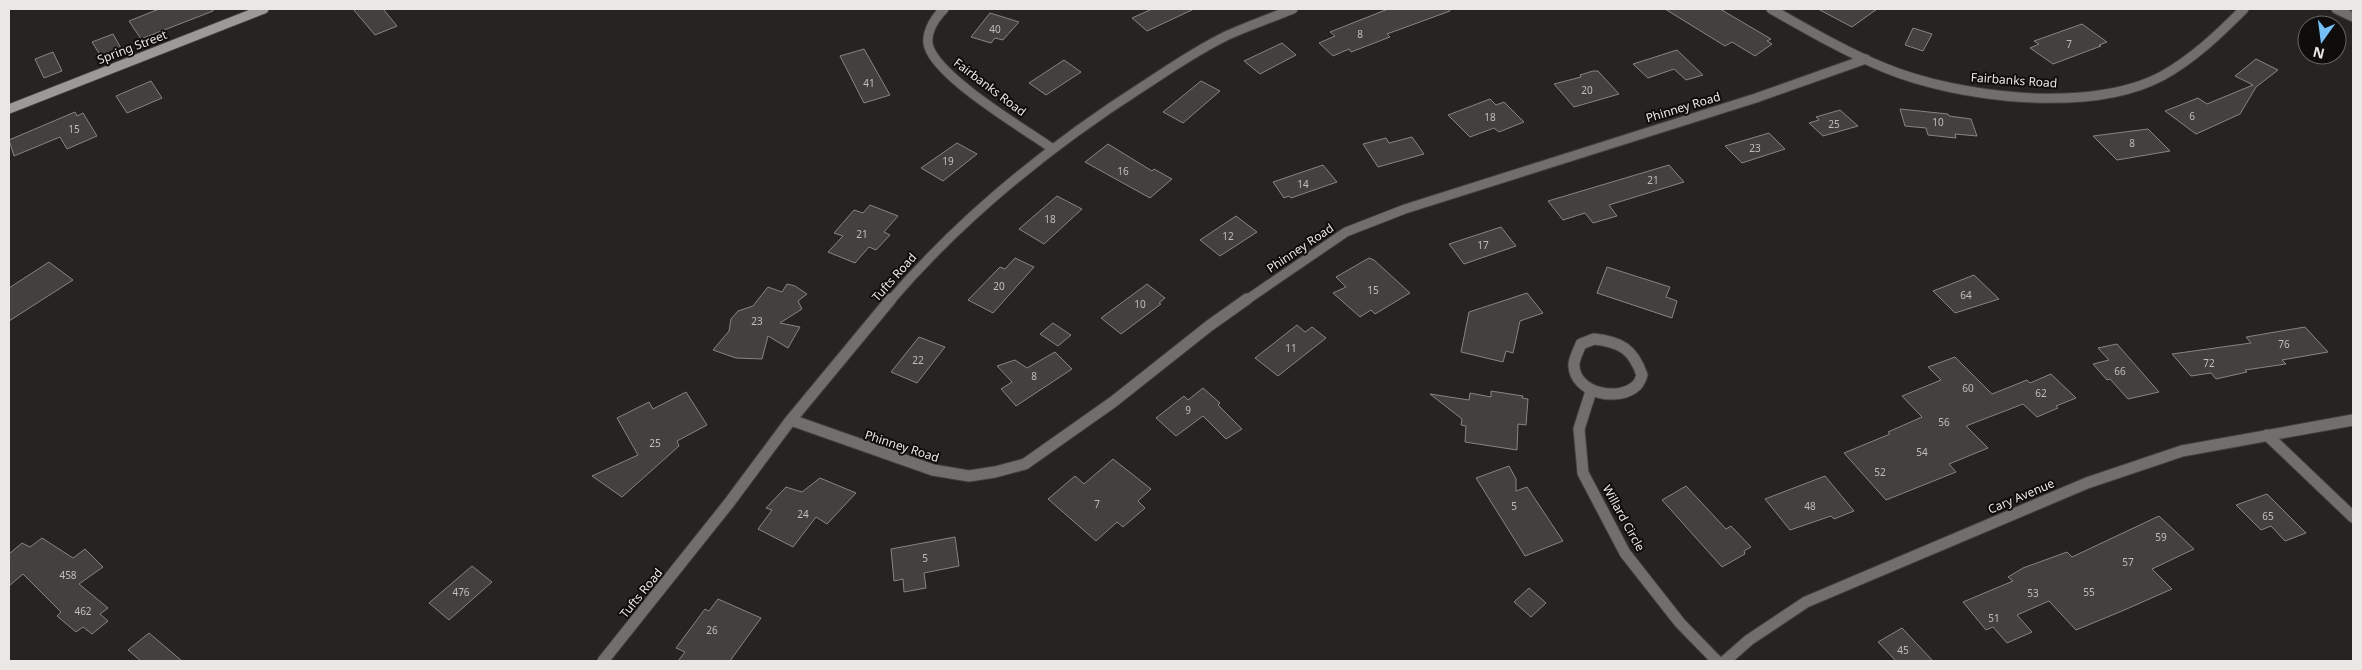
<svg xmlns="http://www.w3.org/2000/svg" width="2362" height="670" font-family="'Noto Sans',sans-serif">
<style>
.building{fill:#43413e;stroke:#878581}
.lines{fill:none;stroke-linecap:round;stroke-linejoin:round}
.street-far1-casing{stroke:#403f3c;stroke-width:11}
.street-casing{stroke:#403f3c;stroke-width:13}
.secondary-casing{stroke:#403f3c;stroke-width:11}
.street-far1{stroke:#716f6e;stroke-width:9}
.street{stroke:#716f6e;stroke-width:11}
.secondary{stroke:#9c9998;stroke-width:9}
.labels{text-anchor:middle;dominant-baseline:central;stroke-width:4;stroke-linejoin:round;paint-order:stroke}
.number-label{font-size:10px;fill:#c0bebb}
.street-label{font-size:12px;fill:#e9e8e5;stroke:#0e0d0c}
</style>
<rect width="100%" height="100%" fill="#252421"/>
<path class="building" d="M159,9H213V11L141,39L129,21Z
M353,9H383L397,26L375,35Z
M1152,9H1194L1147,31L1132,18Z
M1388,9H1450V11L1387,34L1390,37L1351,52L1349,49L1333,56L1319,43L1335,36L1330,32Z
M1665,9H1720L1771,39L1767,41L1772,44L1755,56L1732,42L1725,46Z
M1818,9H1877L1852,27Z
M990,13L1019,22L1003,40L995,38L991,43L971,37Z
M2082,24L2107,42L2099,45L2101,46L2053,64L2030,48L2039,44L2034,41Z
M1913,28L1932,34L1923,51L1905,45Z
M113,34L122,50L102,58L92,42Z
M1282,43L1296,55L1260,74L1244,61Z
M864,49L890,95L864,103L840,56Z
M1677,50L1703,75L1686,80L1674,69L1648,78L1633,64Z
M53,52L62,71L44,78L35,59Z
M2256,59L2278,70L2256,87L2240,114L2196,134L2165,111L2198,98L2207,104L2253,85L2235,76Z
M1064,60L1081,72L1046,95L1029,83Z
M1593,71H1598L1619,94L1574,107L1554,84L1581,77L1580,75Z
M151,81L162,98L127,113L116,96Z
M1201,81L1220,91L1183,123L1163,112Z
M1490,99L1496,105L1504,102L1524,122L1499,132L1494,128L1470,137L1448,115Z
M1900,109L1948,114L1949,116L1971,119L1977,136L1955,134L1956,138L1928,135L1926,128L1905,126Z
M1840,110L1858,126L1823,136L1809,123L1819,120L1816,117Z
M75,112L77,116L83,113L97,136L67,149L60,137L14,156L9,140Z
M2148,129L2170,151L2117,160L2093,136Z
M1769,133L1785,149L1742,163L1725,146Z
M1412,137L1424,154L1378,167L1363,144L1386,138L1389,143Z
M957,143L977,154L943,181L921,168Z
M1108,144L1152,171L1154,169L1172,179L1150,198L1085,162Z
M1323,165L1337,182L1291,198L1289,196L1284,198L1273,182Z
M1669,165L1684,182L1609,205L1617,216L1593,223L1585,213L1563,220L1548,201Z
M1057,196L1082,209L1044,244L1019,229Z
M870,205L898,216L884,232L890,235L876,250L869,247L855,263L828,252L843,236L834,233L854,210L863,213Z
M1236,216L1257,232L1220,256L1200,240Z
M1501,227L1516,246L1464,264L1449,244Z
M1015,258L1034,267L993,313L968,300L1000,267L1005,269Z
M1369,258L1374,260L1410,293L1375,314L1371,310L1360,317L1333,293L1346,287L1336,277Z
M49,262L73,280L9,321V288Z
M1607,267L1670,287L1666,297L1677,301L1672,318L1597,293Z
M1974,275L1999,299L1955,313L1933,291Z
M787,284L795,286L807,294L798,301L802,309L780,323L800,327L788,348L768,336L762,359L736,358L713,350L729,331L731,319L738,311L753,306L768,287L782,292Z
M1147,284L1165,298L1159,303L1161,304L1121,334L1101,318Z
M1527,293L1543,313L1520,321L1513,353L1506,351L1503,362L1461,352L1469,312Z
M1053,323L1071,335L1058,346L1040,334Z
M1297,325L1305,332L1312,327L1326,338L1278,376L1255,358Z
M2305,327L2328,352L2282,360L2286,364L2245,370L2247,372L2216,379L2211,373L2191,376L2172,354L2251,343L2246,337Z
M919,337L945,347L917,383L891,372Z
M2117,344L2159,392L2128,399L2110,379L2107,380L2093,364L2109,360L2098,348Z
M1055,352L1072,369L1016,406L1001,389L1012,382L997,366L1015,360L1027,368Z
M1955,357L1992,394L2027,380L2030,383L2051,374L2076,398L2056,406L2058,408L2037,417L2023,404L1966,426L1988,448L1949,464L1956,472L1886,500L1844,453L1890,434L1888,432L1922,417L1902,396L1941,380L1928,367Z
M1203,388L1220,403L1218,405L1242,429L1226,439L1203,416L1176,436L1156,418L1184,396L1188,400Z
M1491,391L1523,396L1522,398L1528,399L1526,425L1518,424L1517,450L1465,442L1466,426L1461,425L1462,419L1430,394L1469,400L1470,393L1491,397Z
M686,392L707,425L677,441L679,446L622,497L592,476L638,455L617,418L649,402L653,409Z
M1113,459L1151,489L1138,501L1145,508L1123,527L1117,522L1096,541L1048,499L1075,476L1084,484Z
M1509,466L1516,479V491L1527,487L1563,541L1525,556L1476,478Z
M1825,476L1854,511L1834,519L1831,516L1790,530L1765,499Z
M820,478L856,493L827,524L816,517L793,547L758,529L772,510L766,508L786,487L802,492Z
M1686,486L1726,529L1731,526L1751,547L1744,551L1745,554L1722,567L1662,500Z
M2267,494L2306,533L2285,541L2271,526L2261,530L2236,505Z
M2159,516L2194,549L2152,569L2172,589L2122,611L2076,630L2049,601L2017,615L2032,632L2007,643L1993,627L1986,630L1963,602L2013,581L2008,577L2023,568L2067,552L2072,557Z
M955,537L959,566L924,573L926,588L904,592L903,579L894,581L891,549Z
M42,538L73,558L85,549L103,567L79,584L108,608L100,614L108,621L92,634L83,627L76,632L57,616L61,612L23,574L9,586V554L22,543L30,547Z
M472,566L492,582L449,620L429,603Z
M1529,588L1546,603L1531,617L1514,602Z
M718,599L761,618L730,661H678L685,652L676,648L705,609L709,611Z
M1902,628L1933,661H1896L1878,642Z
M149,633L182,661H141L128,650Z"/>
<g class="lines">
<defs>
<path id="street-far1" d="M944,9C934,19 923,36 930,50C945,82 1023,128 1053,149
M1771,9C1808,30 1846,52 1885,68C1958,98 2091,114 2162,76C2193,59 2219,34 2244,9
M2336,9L2353,17
M890,301C962,217 1051,145 1145,85C1171,68 1197,50 1226,36C1248,26 1271,18 1293,9
M1245,301L1346,232L1405,209L1756,98L1866,59"/>
<path id="street" d="M1594,339C1621,342 1633,349 1642,375C1641,378 1639,383 1637,385C1619,403 1575,393 1574,366C1573,360 1579,350 1581,344Z
M1591,391L1579,429L1583,473L1625,553L1680,623L1717,661
M791,420L933,470L969,476L995,472L1025,464L1113,402L1209,326L1247,299
M2267,435L2353,517
M603,661L729,503L790,421L891,299
M1725,661L1749,640L1806,602L2087,483L2182,451L2353,420"/>
<path id="secondary" d="M9,109L264,9"/>
</defs>
<use href="#street-far1" class="street-far1-casing"/>
<use href="#street" class="street-casing"/>
<use href="#secondary" class="secondary-casing"/>
<use href="#street-far1" class="street-far1"/>
<use href="#street" class="street"/>
<use href="#secondary" class="secondary"/>
</g>
<g class="labels">
<g class="number-label">
<text x="995" y="29">40</text>
<text x="1360" y="34">8</text>
<text x="2069" y="44">7</text>
<text x="869" y="83">41</text>
<text x="1587" y="90">20</text>
<text x="2192" y="116">6</text>
<text x="1490" y="117">18</text>
<text x="1938" y="122">10</text>
<text x="1834" y="124">25</text>
<text x="74" y="129">15</text>
<text x="2132" y="143">8</text>
<text x="1755" y="148">23</text>
<text x="948" y="161">19</text>
<text x="1123" y="171">16</text>
<text x="1653" y="180">21</text>
<text x="1303" y="184">14</text>
<text x="1050" y="219">18</text>
<text x="862" y="234">21</text>
<text x="1228" y="236">12</text>
<text x="1483" y="245">17</text>
<text x="999" y="286">20</text>
<text x="1373" y="290">15</text>
<text x="1966" y="295">64</text>
<text x="1140" y="304">10</text>
<text x="757" y="321">23</text>
<text x="2284" y="344">76</text>
<text x="1291" y="348">11</text>
<text x="918" y="360">22</text>
<text x="2209" y="363">72</text>
<text x="2120" y="371">66</text>
<text x="1034" y="376">8</text>
<text x="1968" y="388">60</text>
<text x="2041" y="393">62</text>
<text x="1188" y="410">9</text>
<text x="1944" y="422">56</text>
<text x="655" y="443">25</text>
<text x="1922" y="452">54</text>
<text x="1880" y="472">52</text>
<text x="1097" y="504">7</text>
<text x="1514" y="506">5</text>
<text x="1810" y="506">48</text>
<text x="803" y="514">24</text>
<text x="2268" y="516">65</text>
<text x="2161" y="537">59</text>
<text x="925" y="558">5</text>
<text x="2128" y="562">57</text>
<text x="68" y="575">458</text>
<text x="461" y="592">476</text>
<text x="2089" y="592">55</text>
<text x="2033" y="593">53</text>
<text x="83" y="611">462</text>
<text x="1994" y="618">51</text>
<text x="712" y="630">26</text>
<text x="1903" y="650">45</text>
</g>
<g class="street-label">
<text transform="translate(132 47) rotate(-21)">Spring Street</text>
<text transform="translate(2014 80) rotate(4)">Fairbanks Road</text>
<text transform="translate(990 87) rotate(37)">Fairbanks Road</text>
<text transform="translate(1683 107) rotate(-17)">Phinney Road</text>
<text transform="translate(1300 248) rotate(-34)">Phinney Road</text>
<text transform="translate(894 277) rotate(-48)">Tufts Road</text>
<text transform="translate(902 446) rotate(18)">Phinney Road</text>
<text transform="translate(2021 496) rotate(-23)">Cary Avenue</text>
<text transform="translate(1624 518) rotate(61)">Willard Circle</text>
<text transform="translate(641 593) rotate(-51)">Tufts Road</text>
</g>
</g>
<rect width="2362" height="670" fill="none" stroke="#e9e8e5" stroke-width="20"/>
<g transform="translate(2322 40) rotate(194)"><circle r="24" fill="#0e0d0c" stroke="#666563"/>
<path d="M0-4L9 19L0 12L-9 19Z" fill="#75c0f6"/>
<text y="-8" font-size="14" font-weight="bold" text-anchor="middle" fill="#e9e8e5">N</text>
</g>
</svg>
